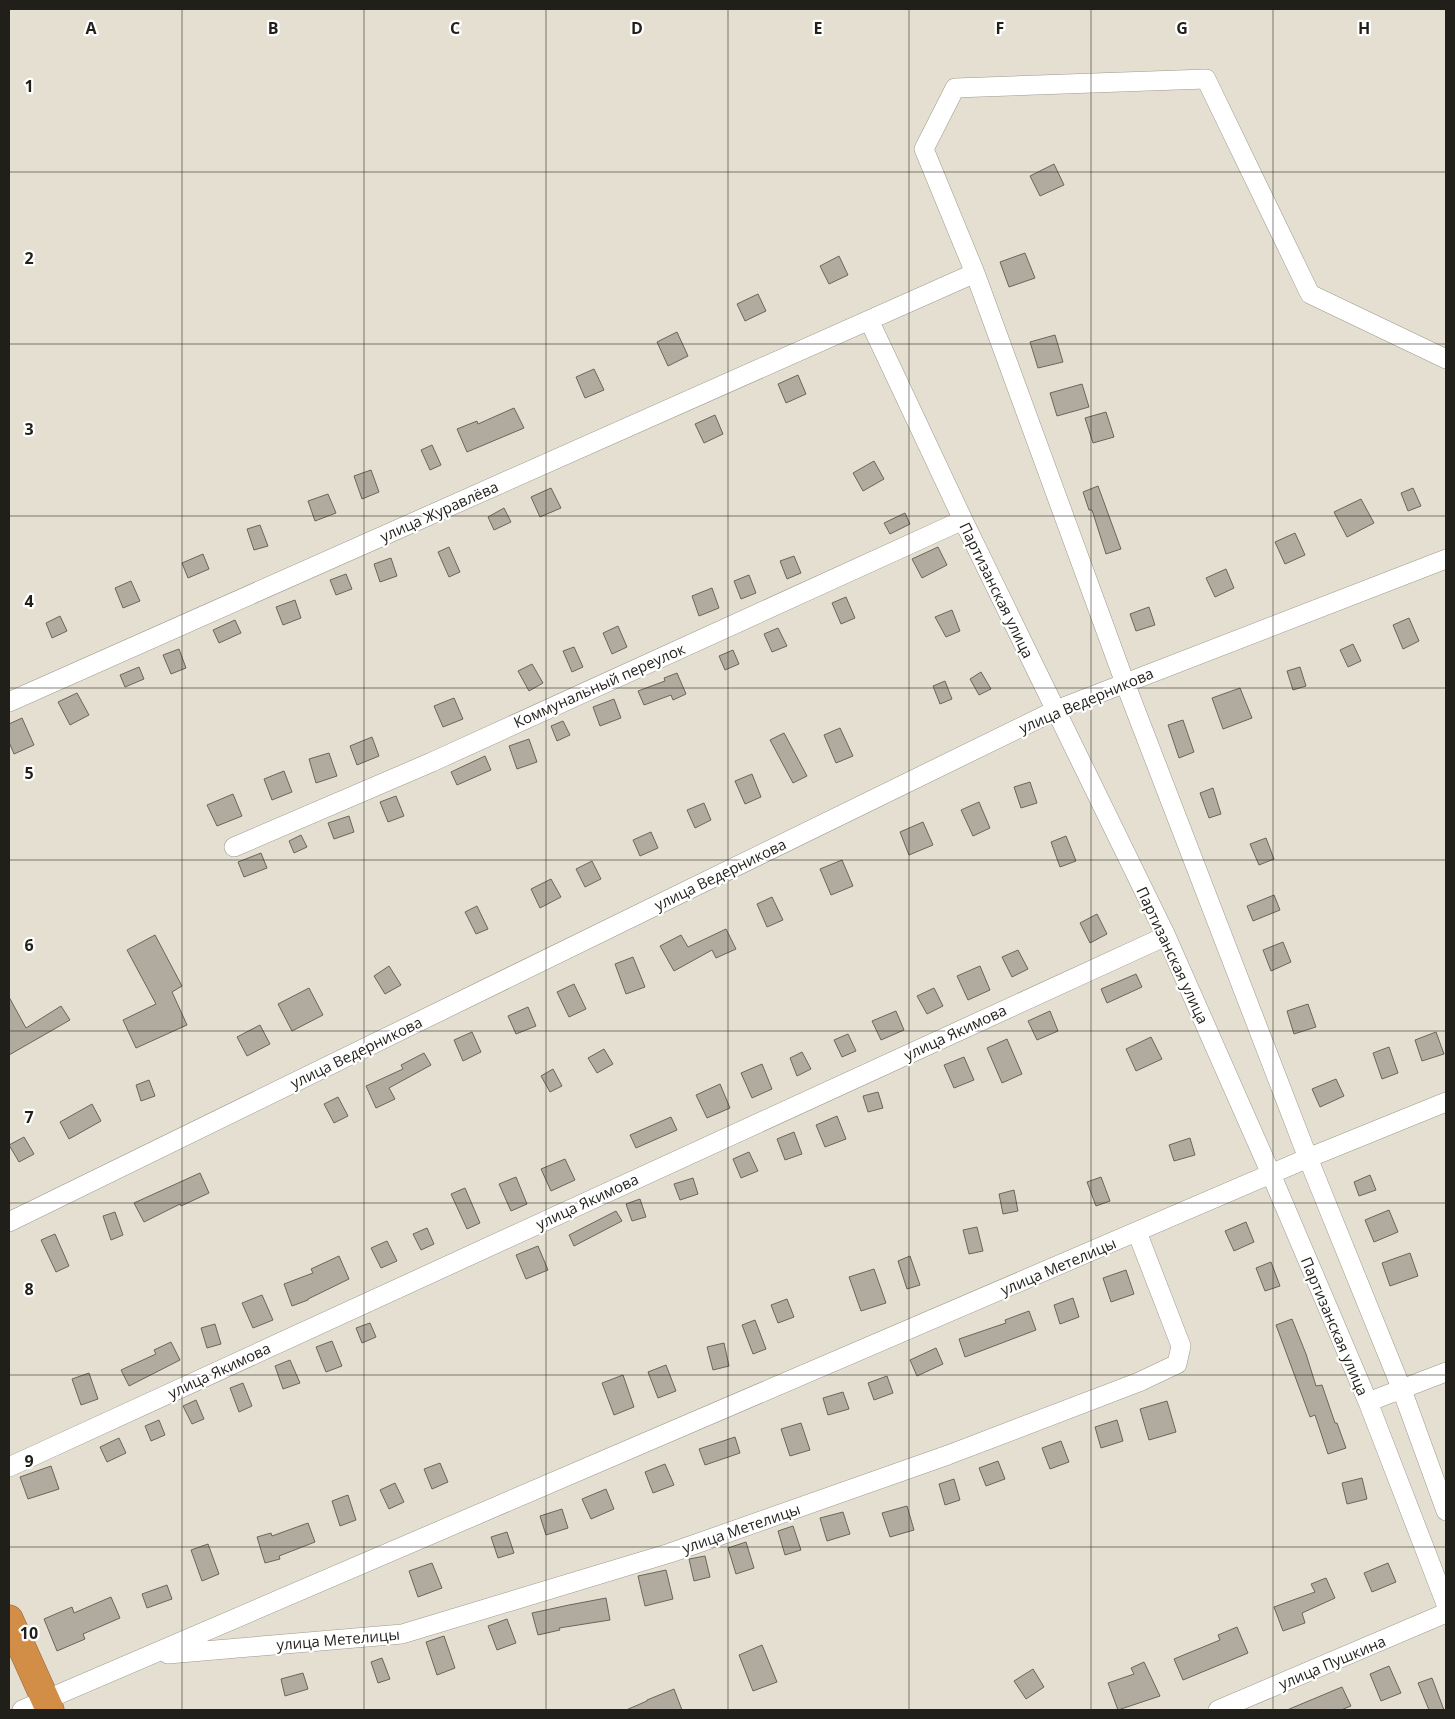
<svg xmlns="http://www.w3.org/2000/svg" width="1455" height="1719" font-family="'Open Sans',sans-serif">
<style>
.building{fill:#b0ab9e;stroke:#6a665a}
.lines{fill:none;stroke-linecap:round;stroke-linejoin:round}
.street-casing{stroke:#9e998c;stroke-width:20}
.highway-casing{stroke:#946637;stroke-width:29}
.street{stroke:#fff;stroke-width:19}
.highway{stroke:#d28d46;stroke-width:28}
.grid{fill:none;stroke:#201f1a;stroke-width:1;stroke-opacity:0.55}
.labels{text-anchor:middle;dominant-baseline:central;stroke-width:4.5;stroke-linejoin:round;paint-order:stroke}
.street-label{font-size:15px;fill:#201f1a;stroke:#fff}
.grid-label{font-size:16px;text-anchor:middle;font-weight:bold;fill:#201f1a;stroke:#fff;stroke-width:4.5;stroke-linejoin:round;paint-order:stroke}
</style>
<rect width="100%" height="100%" fill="#e4dfd1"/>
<path class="building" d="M1054,164L1064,185L1040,196L1030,176Z
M1025,253L1035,278L1009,287L1000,262Z
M839,256L848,275L829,284L820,266Z
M758,294L766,311L745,321L737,304Z
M677,332L688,356L668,366L657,342Z
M1055,335L1063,362L1038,368L1030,342Z
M594,369L604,390L585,398L576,377Z
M798,375L806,394L786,403L778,384Z
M1082,384L1089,407L1057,416L1050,393Z
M514,408L524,428L467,452L457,429L477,421L478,424Z
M1106,412L1114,437L1093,443L1085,418Z
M715,415L723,434L704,443L695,424Z
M432,445L441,465L430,470L421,450Z
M874,461L884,479L863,491L853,473Z
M371,470L379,492L362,499L354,476Z
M1098,486L1121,549L1106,554L1092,510H1089L1083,492Z
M551,488L561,508L540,517L531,497Z
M1413,488L1421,506L1408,511L1401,493Z
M328,494L336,513L315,521L308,501Z
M1361,499L1374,523L1347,537L1334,512Z
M504,508L511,522L494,530L488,517Z
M905,513L910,524L890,534L884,523Z
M260,525L268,546L254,550L247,529Z
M1295,533L1305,555L1285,564L1275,542Z
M449,547L460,572L449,577L438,552Z
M938,547L947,565L922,578L912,559Z
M203,554L209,569L188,578L182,563Z
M794,556L801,573L787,579L780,561Z
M391,558L397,576L380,582L374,564Z
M1226,569L1234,588L1215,597L1206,578Z
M346,574L352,589L336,595L330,580Z
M749,575L756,593L741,599L734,581Z
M131,581L140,601L123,608L115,588Z
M712,588L719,608L699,616L692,596Z
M846,597L855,618L841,624L832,603Z
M295,600L301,618L283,625L276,607Z
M1149,607L1155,625L1136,631L1130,614Z
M952,610L960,631L946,637L935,617Z
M60,616L67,631L52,638L46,623Z
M1409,618L1419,641L1403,649L1393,625Z
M235,620L241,633L219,643L213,630Z
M618,626L627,647L612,654L603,633Z
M778,628L787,646L772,652L764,634Z
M1353,644L1361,661L1348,667L1340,650Z
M574,647L583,667L572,672L563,651Z
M179,649L186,668L171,674L163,655Z
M733,650L739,664L725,670L719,656Z
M532,664L543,683L529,691L518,671Z
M139,667L144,679L125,687L120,675Z
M1300,667L1306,686L1293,690L1287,671Z
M981,672L991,689L979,695L970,679Z
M677,673L686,694L673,700L671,695L644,705L638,691L665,681L664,678Z
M945,681L952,699L940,704L933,686Z
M1240,688L1252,718L1223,729L1212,698Z
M77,693L89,715L70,725L58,702Z
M454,698L463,719L443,727L434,706Z
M614,699L621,718L600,726L593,707Z
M22,718L34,745L14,754L9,742V724Z
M1183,720L1194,752L1179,758L1168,725Z
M563,721L570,735L557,741L551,726Z
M840,728L853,756L836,763L824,735Z
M784,733L807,776L793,783L770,740Z
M372,737L379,756L357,765L350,746Z
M529,739L537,762L517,769L509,746Z
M329,753L337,776L316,783L309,759Z
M485,756L491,770L457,785L451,772Z
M284,771L292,792L272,800L264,779Z
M752,774L761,797L745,804L735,781Z
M1030,782L1037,803L1021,808L1014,787Z
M1213,788L1221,814L1209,818L1200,793Z
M233,794L242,816L217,826L207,805Z
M396,796L404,816L388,822L380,802Z
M979,802L990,828L973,836L961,810Z
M704,803L711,820L695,828L687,810Z
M349,816L354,832L334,839L328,823Z
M923,822L933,845L909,855L900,832Z
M651,832L658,848L640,856L633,840Z
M301,835L307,847L294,853L289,841Z
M1066,836L1076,861L1060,867L1051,842Z
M1266,838L1274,859L1259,865L1250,844Z
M261,853L267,868L244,877L238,862Z
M842,860L853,886L831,895L820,869Z
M592,861L601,879L585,887L576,869Z
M551,879L561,897L540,908L531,889Z
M1274,895L1280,910L1253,921L1247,906Z
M772,897L783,920L767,927L757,904Z
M477,906L488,929L476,934L465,912Z
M1097,914L1107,934L1090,943L1080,923Z
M726,929L736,949L716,958L712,950L674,971L660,946L681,935L688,947Z
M155,935L182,986L172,992L187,1025L136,1048L123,1020L156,1004L127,950Z
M1283,942L1291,962L1271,971L1263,950Z
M1018,950L1028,969L1012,977L1002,957Z
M633,957L645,987L626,994L615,964Z
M389,966L401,985L385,994L374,976Z
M980,966L990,990L968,1000L957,976Z
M1136,974L1142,987L1107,1003L1101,989Z
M574,984L586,1009L569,1017L557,992Z
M309,988L323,1015L292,1031L278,1004Z
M934,988L943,1006L927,1014L917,996Z
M9,997L26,1028L61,1006L70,1020L9,1055Z
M1308,1004L1316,1027L1294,1034L1287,1011Z
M528,1007L536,1026L516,1034L508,1016Z
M896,1011L904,1030L881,1040L872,1021Z
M1050,1011L1058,1031L1037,1040L1028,1021Z
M260,1025L270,1044L247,1056L237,1037Z
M472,1032L481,1052L463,1061L454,1040Z
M1436,1032L1444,1054L1422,1061L1415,1040Z
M848,1034L856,1051L842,1057L834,1040Z
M1151,1037L1162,1059L1136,1071L1126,1049Z
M1007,1039L1022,1074L1002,1083L987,1048Z
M1389,1047L1398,1073L1382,1079L1373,1053Z
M604,1049L613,1064L597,1073L588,1058Z
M802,1052L811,1069L797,1076L790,1058Z
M424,1053L431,1065L389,1088L395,1099L376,1108L366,1086L403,1069L401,1065Z
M964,1057L974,1080L954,1088L944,1065Z
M762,1064L772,1089L752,1098L741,1073Z
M553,1069L562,1086L550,1092L541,1076Z
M1336,1079L1344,1096L1320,1107L1312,1089Z
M149,1080L155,1096L141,1101L136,1085Z
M720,1084L730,1108L707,1118L696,1095Z
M878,1092L883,1108L868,1112L863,1096Z
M338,1097L348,1116L334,1123L324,1104Z
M92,1104L101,1121L69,1139L60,1122Z
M837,1116L846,1139L825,1147L816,1125Z
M671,1117L677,1130L636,1148L630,1135Z
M794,1132L802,1154L785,1160L777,1139Z
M24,1137L34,1154L19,1162L9,1145Z
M1190,1138L1195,1155L1174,1161L1169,1145Z
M749,1152L758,1171L741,1178L733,1159Z
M565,1159L575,1180L551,1191L541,1169Z
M200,1173L209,1193L181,1206L180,1204L144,1222L134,1203Z
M1370,1175L1376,1190L1359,1196L1354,1182Z
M516,1177L527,1204L511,1211L499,1184Z
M1101,1177L1110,1201L1096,1206L1087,1182Z
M693,1178L698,1194L680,1200L674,1184Z
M465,1188L480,1223L467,1229L451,1194Z
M1014,1190L1018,1211L1003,1214L999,1194Z
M640,1199L646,1217L632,1221L626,1204Z
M1389,1210L1398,1232L1374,1242L1365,1220Z
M616,1211L622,1221L574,1246L569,1235Z
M115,1212L123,1235L111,1240L103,1216Z
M1246,1222L1254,1242L1234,1251L1225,1231Z
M977,1227L983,1251L969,1254L963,1230Z
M427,1228L434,1244L421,1250L413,1234Z
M55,1234L69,1266L56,1272L41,1240Z
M387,1241L397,1261L381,1268L371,1248Z
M538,1246L548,1270L526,1279L516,1255Z
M1410,1253L1418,1276L1390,1286L1382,1263Z
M339,1256L349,1279L308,1299V1300L292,1306L284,1284L313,1273L311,1269Z
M910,1256L920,1285L907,1289L898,1261Z
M1271,1262L1280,1286L1265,1291L1256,1268Z
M874,1269L886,1303L861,1311L849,1277Z
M1126,1270L1134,1294L1111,1302L1103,1278Z
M262,1295L273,1320L253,1328L242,1303Z
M1073,1298L1079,1317L1060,1324L1054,1305Z
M787,1299L794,1317L778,1323L771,1305Z
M1029,1311L1036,1330L965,1357L959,1339L1006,1323L1005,1320Z
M1292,1319L1306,1354L1316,1386L1322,1385L1335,1423H1337L1346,1448L1328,1454L1315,1415L1310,1417L1276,1325Z
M755,1320L766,1349L753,1354L742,1325Z
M370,1323L376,1337L362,1343L356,1328Z
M215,1324L221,1344L207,1348L201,1328Z
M332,1341L342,1366L326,1372L316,1347Z
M171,1342L180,1360L129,1386L121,1370L156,1354L154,1350Z
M724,1343L729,1366L713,1370L707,1347Z
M936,1348L943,1364L917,1376L910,1360Z
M290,1360L300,1383L283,1389L275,1366Z
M666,1365L676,1391L658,1398L648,1372Z
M89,1373L98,1399L81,1405L72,1379Z
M623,1375L634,1407L614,1415L602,1383Z
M887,1376L893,1393L874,1400L868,1383Z
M243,1383L252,1406L239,1412L230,1388Z
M843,1392L849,1409L828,1415L823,1398Z
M196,1400L204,1419L192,1424L183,1406Z
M1167,1401L1176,1432L1149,1440L1140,1409Z
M159,1420L165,1435L151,1441L145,1426Z
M1117,1420L1123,1441L1101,1448L1095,1427Z
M801,1423L810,1450L790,1456L781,1429Z
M735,1437L740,1453L705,1465L699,1449Z
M119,1438L126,1453L107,1462L100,1447Z
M1061,1441L1069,1462L1050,1469L1042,1448Z
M998,1461L1005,1479L986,1486L979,1468Z
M440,1463L448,1482L432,1489L424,1469Z
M665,1464L674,1485L653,1493L645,1472Z
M51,1466L59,1489L28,1499L20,1477Z
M1362,1478L1367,1499L1347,1504L1342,1483Z
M954,1479L960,1500L945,1505L939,1484Z
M395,1483L404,1502L389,1509L380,1490Z
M606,1489L614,1509L591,1519L582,1499Z
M348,1495L356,1520L340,1526L332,1501Z
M907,1506L914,1530L890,1537L882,1513Z
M562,1509L568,1528L546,1535L540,1516Z
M843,1512L850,1534L827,1541L820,1518Z
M308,1523L315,1542L279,1556L280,1559L265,1563L257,1537L271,1533L272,1536Z
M793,1526L801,1550L785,1555L778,1531Z
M507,1532L514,1553L498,1558L491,1537Z
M746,1542L754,1568L736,1574L728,1548Z
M208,1544L219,1574L202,1581L191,1550Z
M705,1556L710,1577L694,1581L689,1559Z
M432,1563L442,1588L418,1597L409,1571Z
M1388,1563L1396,1582L1372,1592L1364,1573Z
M666,1570L673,1599L645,1606L638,1576Z
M1326,1578L1335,1598L1302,1613L1305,1623L1283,1631L1274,1607L1315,1592L1311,1584Z
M167,1585L172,1599L147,1608L142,1594Z
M111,1597L120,1618L83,1634L85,1639L57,1651L44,1619L72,1607L74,1613Z
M606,1598L610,1620L559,1628L560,1630L538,1635L532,1613L569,1605Z
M507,1619L516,1643L497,1650L488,1626Z
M1237,1627L1248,1653L1183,1680L1174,1659L1220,1640L1218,1635Z
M444,1636L455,1668L437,1675L426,1642Z
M762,1645L777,1682L753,1691L739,1655Z
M382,1658L390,1679L378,1683L371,1662Z
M1144,1662L1160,1696L1118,1710L1108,1683L1134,1674L1131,1668Z
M1389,1666L1401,1693L1381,1701L1370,1674Z
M1033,1669L1044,1687L1026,1699L1014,1681Z
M303,1673L308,1689L285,1696L281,1679Z
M1432,1678L1444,1710H1429L1418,1683Z
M1342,1687L1351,1706L1341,1710H1287Z
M674,1689L682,1710H626L647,1701V1700Z"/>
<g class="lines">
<defs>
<path id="street" d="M975,273L1125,683L1308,1158L1402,1390L1446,1511
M869,320L963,520L1166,936L1271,1174L1368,1402L1446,1604
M9,702L975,273L924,149L955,88L1206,79L1310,294L1446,359
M234,847L432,762L963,520
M9,1222L1056,710L1446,559
M1368,1402L1446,1372
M9,1467L1166,936
M168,1654L402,1634L670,1553L948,1455L1139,1382L1177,1364L1181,1346L1137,1232
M22,1710L1308,1158L1446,1102
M1218,1710L1446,1613"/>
<path id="highway" d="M9,1619L50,1710"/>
</defs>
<use href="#street" class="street-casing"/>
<use href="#highway" class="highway-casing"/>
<use href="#street" class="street"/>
<use href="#highway" class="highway"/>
</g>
<path class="grid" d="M182,9V1710M364,9V1710M546,9V1710M728,9V1710M909,9V1710M1091,9V1710M1273,9V1710M9,172H1446M9,344H1446M9,516H1446M9,688H1446M9,860H1446M9,1031H1446M9,1203H1446M9,1375H1446M9,1547H1446"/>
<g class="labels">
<g class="street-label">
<text transform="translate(439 511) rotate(-24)">улица Журавлёва</text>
<text transform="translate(997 590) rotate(64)">Партизанская улица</text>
<text transform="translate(599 685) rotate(-24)">Коммунальный переулок</text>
<text transform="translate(1086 700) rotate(-23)">улица Ведерникова</text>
<text transform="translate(720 874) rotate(-26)">улица Ведерникова</text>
<text transform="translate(1173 955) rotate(65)">Партизанская улица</text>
<text transform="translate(955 1032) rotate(-25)">улица Якимова</text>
<text transform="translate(356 1052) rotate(-26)">улица Ведерникова</text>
<text transform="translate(587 1201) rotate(-25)">улица Якимова</text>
<text transform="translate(1058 1266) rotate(-23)">улица Метелицы</text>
<text transform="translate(1335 1326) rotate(67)">Партизанская улица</text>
<text transform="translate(219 1370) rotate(-25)">улица Якимова</text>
<text transform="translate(741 1528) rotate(-19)">улица Метелицы</text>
<text transform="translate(338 1639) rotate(-5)">улица Метелицы</text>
<text transform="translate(1332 1662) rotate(-23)">улица Пушкина</text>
</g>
</g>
<g class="grid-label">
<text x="91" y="34">A</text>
<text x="273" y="34">B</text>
<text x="455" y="34">C</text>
<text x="637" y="34">D</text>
<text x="818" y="34">E</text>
<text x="1000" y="34">F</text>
<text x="1182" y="34">G</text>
<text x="1364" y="34">H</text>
<text x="29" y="92">1</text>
<text x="29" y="264">2</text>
<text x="29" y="435">3</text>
<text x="29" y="607">4</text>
<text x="29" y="779">5</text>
<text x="29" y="951">6</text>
<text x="29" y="1123">7</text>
<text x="29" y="1295">8</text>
<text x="29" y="1467">9</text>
<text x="29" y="1639">10</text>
</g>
<rect width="1455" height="1719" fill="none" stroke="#201f1a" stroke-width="20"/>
</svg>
